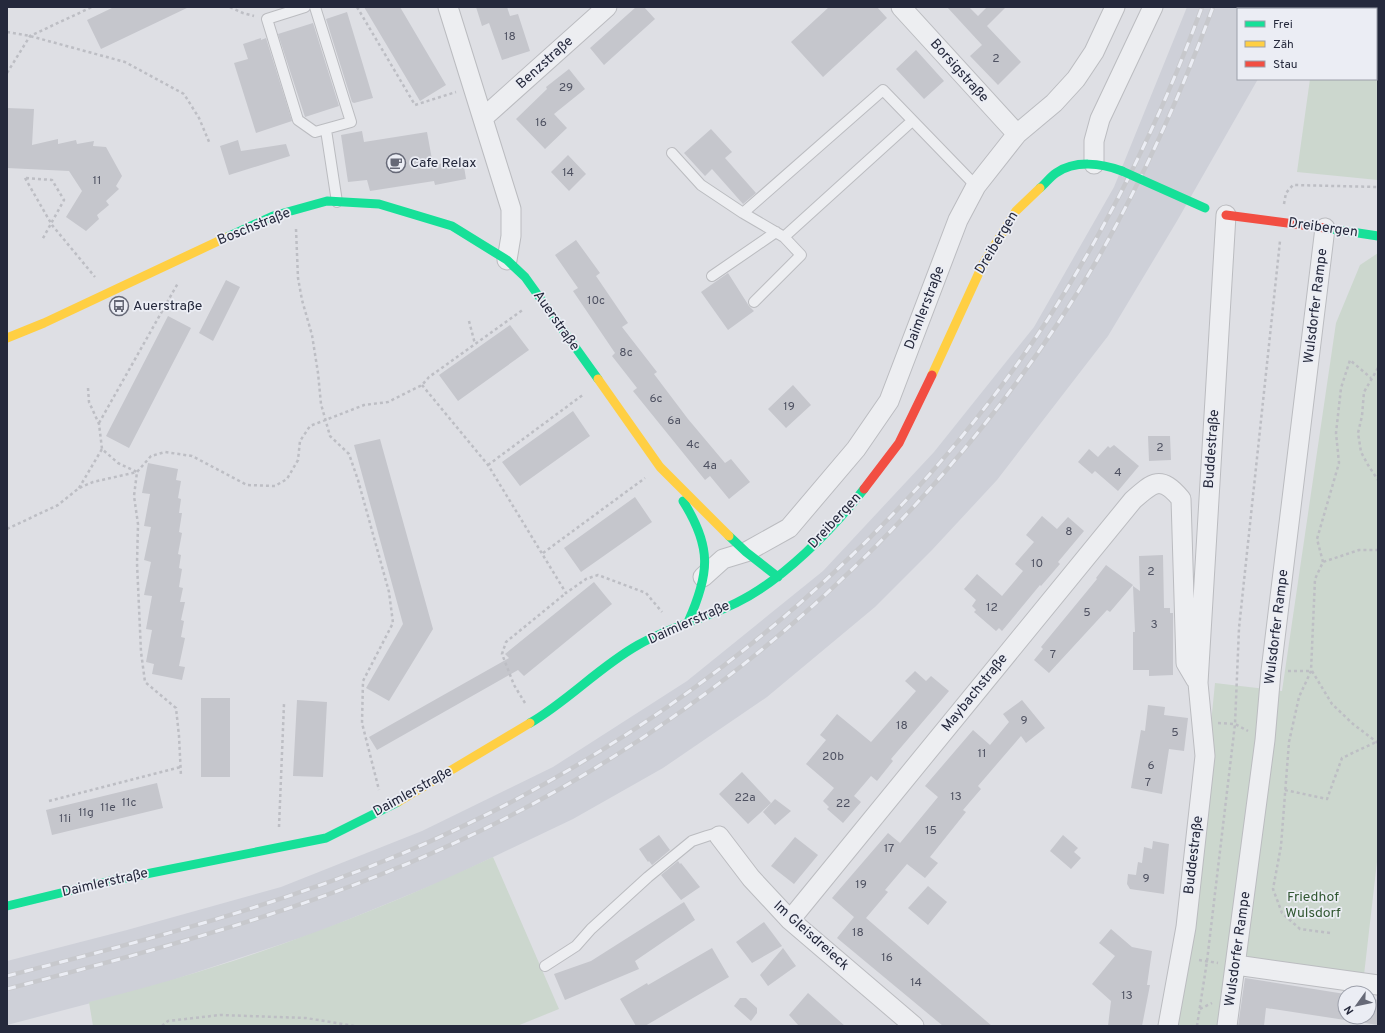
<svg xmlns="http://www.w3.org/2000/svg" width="1385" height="1033" font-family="Overpass,sans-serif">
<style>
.built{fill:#ced0d8}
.green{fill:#ccd7ce}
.building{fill:#c5c6cc}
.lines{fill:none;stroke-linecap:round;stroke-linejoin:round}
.lane-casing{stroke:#bbbcc0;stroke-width:12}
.street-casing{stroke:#bbbcc0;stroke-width:21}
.path{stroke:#bdbec4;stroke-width:2.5;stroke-dasharray:3 3;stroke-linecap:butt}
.lane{stroke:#edeef1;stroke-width:10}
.street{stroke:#edeef1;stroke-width:19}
.fast{stroke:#16e098;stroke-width:9}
.slow{stroke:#ffcf43;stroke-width:9}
.jam{stroke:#f24e42;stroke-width:9}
.rail-casing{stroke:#c7c8cc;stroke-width:4.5}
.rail{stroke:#ebedf4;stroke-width:3;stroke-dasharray:9;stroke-linecap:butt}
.fast-bridge{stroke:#16e098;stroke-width:9}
.jam-bridge{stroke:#f24e42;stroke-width:9}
.labels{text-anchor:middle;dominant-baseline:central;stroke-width:3.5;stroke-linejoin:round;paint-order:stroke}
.number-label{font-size:12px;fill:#4f5262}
.street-label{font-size:14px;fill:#25293c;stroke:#ebedf4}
.poi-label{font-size:14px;fill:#25293c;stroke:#ebedf4;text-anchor:start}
.park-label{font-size:14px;fill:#325833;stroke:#ebedf4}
</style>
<rect width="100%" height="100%" fill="#dedfe4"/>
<path class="built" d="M1187,7H1280L1279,9H1238V79H1258L1177,221L1108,336L997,480L932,550L875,607L767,697L663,768L573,819L445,880L318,932L152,987L7,1025V961L127,930L281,887L422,831L553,767L687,681L823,571L934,452L1034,327L1114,187Z"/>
<path class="green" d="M1321,7H1378V180L1297,172L1310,79H1376V9H1320Z
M1378,253V853L1364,975L1247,959L1219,1026H1176L1191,925L1215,683L1282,691L1336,323L1360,265Z
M493,857L559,1009L517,1026H93L89,1002C228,968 364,918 493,857Z"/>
<path class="building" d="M114,7H189L101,49L87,20Z
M364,7H400L446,85L420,101Z
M476,7H507L510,16L518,14L530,51L502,60L489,23L482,26Z
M636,7H644L655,19L604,65L590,48Z
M829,7H877L887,18L823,77L791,42Z
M947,7H969L978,16L987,7H1006L987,26L1021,62L998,85L970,56L982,45Z
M347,12L373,98L354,103L352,102L326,19Z
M313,23L339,106L305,117L278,34Z
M261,38V40L266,38L292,121L256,133L234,63L248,59L243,44Z
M916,50L944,81L924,99L896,69Z
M569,69L585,89L554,114L567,128L545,149L516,119L547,89L546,87Z
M7,108L34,109L32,145L58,139V144L76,140L77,144L94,141L93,146L106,147L122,176L116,186L119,189L106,201L109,205L97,215L99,219L86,231L66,217L82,191L69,171L7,168Z
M711,129L732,152L725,158L756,193L743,204L712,169L705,176L684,153Z
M362,131L364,142L427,132L433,165L463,160L466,179L435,185L434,181L370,191L367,180L348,182L341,135Z
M238,140L241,151L286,144L290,156L229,175L220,146Z
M568,155L586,174L569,191L551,172Z
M576,240L600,273L596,276L628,323L622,327L657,372L654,374L688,419L725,463L731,459L750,482L729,499L710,476L705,480L633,391L637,388L612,356L615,353L573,291L578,288L555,255Z
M728,273L749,306L754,311L728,330L701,292Z
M226,280L240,287L213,341L199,333Z
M168,316L191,328L129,448L106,436Z
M510,325L529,350L458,401L439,375Z
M793,385L811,405L786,428L768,409Z
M573,411L590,436L520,486L502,462Z
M1148,436H1170L1171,460L1149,461Z
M380,439L433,629L389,701L366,688L403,624L354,445Z
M1114,445L1139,466L1118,491L1095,471L1092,474L1078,462L1089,449L1098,457L1108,446L1110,448Z
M148,463L178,469L176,480L181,481L178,498L181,499L179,513H182L179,532L182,533L178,554L181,555L179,568L182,569L179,587L183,588L180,602H185L181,620L184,621L181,637L185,638L179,666L185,667L182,680L152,674L154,664L146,662L152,630L146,629L152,596L144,595L151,562L144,560L151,527L144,526L150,494L142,493Z
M635,497L652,522L581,572L564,548Z
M1042,516L1057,529L1068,517L1084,531L1058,562L1060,564L1041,586L1040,585L1002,631L999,628L996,631L974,612L976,610L972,606L976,600L964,589L977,574L1002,596L1023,571L1015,564L1034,542L1026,535Z
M1163,555L1164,608H1170V613H1173V675L1149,676V670H1133V632H1135L1133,586L1140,591L1139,556Z
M1106,565L1133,585L1110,612L1107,610L1049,673L1034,660L1043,649L1041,647L1097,579L1096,578Z
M594,582L612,604L524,676L518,670L377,750L369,737L509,658L505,654Z
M915,671L926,681L931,676L949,691L891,759L893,761L877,781L871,776L854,796L861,802L843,823L827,809L829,807L823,801L834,788L806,764L826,740L820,735L837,714L871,742L916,691L905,681Z
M201,698H230V777H201Z
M297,700L327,702L323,777L293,776Z
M1022,700L1045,728L1026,743L1021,736L978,786L981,789L963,810L966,812L930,857L938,863L925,878L907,864L885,890L888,892L866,918L992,1026H943L837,938L854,917L832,898L888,833L900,843L938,797L925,786L973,730L990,745L1009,722L1003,714Z
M1148,705L1165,707L1164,715L1188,718L1184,751L1169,749L1162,794L1131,788L1141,730L1145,731Z
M742,772L771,803L748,824L719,794Z
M157,783L163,808L52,835L46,810Z
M775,799L791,811L775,825L763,812Z
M659,835L670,850L652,865L649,861L648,862L639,849Z
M1063,835L1078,848L1074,852L1081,858L1071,869L1050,851Z
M795,837L818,855L794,884L771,866Z
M1153,841L1169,844L1164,894L1130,889L1127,884L1128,874L1136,875L1138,862L1142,863L1144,847L1152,849Z
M678,861L680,864L681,863L700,887L681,900L661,875Z
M928,886L947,902L928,925L908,908Z
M684,902L695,920L635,961L639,969L565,1000L554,974L591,961Z
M764,922L782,946L752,963L736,942Z
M1111,929L1132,947L1152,951L1147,985H1150L1142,1026H1108L1111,1001L1092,984L1115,956L1099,943Z
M712,948L729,977L645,1026H636L620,999L647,983L648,985Z
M783,948L796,966L768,986L760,975Z
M1245,978L1345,994V1017H1369V998L1378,1000V1025L1266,1008L1264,1026H1238Z
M808,993L845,1026H799L789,1015Z
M740,998H746L757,1008V1013L751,1021L734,1006Z"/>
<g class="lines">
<defs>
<path id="lane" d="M305,7L267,19L298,120L315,132L351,122L315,7
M326,130L337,202
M672,153L701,185L743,213L784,237L912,121
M743,213L883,90L976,186
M712,276L776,232
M754,302L801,255L784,237
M545,966L576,946L591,929L648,877L692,841L707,836L714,834L719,836"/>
<path id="street" d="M448,7L511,209V236L507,260
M901,7L1017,134
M483,118L607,7
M1094,164V141L1100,119L1153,7
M703,577L723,559L746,552L789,528L856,449L889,401L958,220L976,186L1017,134L1054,103L1076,79L1094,52L1115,7
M719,836L751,878L790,920L914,1026
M790,920L1133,500C1153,482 1161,475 1181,499L1186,663L1196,680
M1236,965L1378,985
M1168,1026L1186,927L1205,756L1198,683L1226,215
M1227,1026L1265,740L1271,671L1325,228"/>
</defs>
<use href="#lane" class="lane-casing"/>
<use href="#street" class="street-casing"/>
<path class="path" d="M230,7L243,13L254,16
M357,7L415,105L456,92
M7,32L30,36L125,62L184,94L199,118L210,144
M7,73L30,36L92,7
M25,178L52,225L95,277
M26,178L52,180L64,200L42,240
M1284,204L1286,193L1293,185L1378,187
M296,229L298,278L302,300L312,335L318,373L321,404L330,436L349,454L358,480L389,592L393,623L363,681L362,723L379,790
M469,321L475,344
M1378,368L1364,392L1362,416L1358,433L1361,452L1368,465L1378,480
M422,385L488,465L566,593L586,579L598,575L646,593L662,612
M88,388L89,402L99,424L102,449L118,463L137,472L134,496L138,524L137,563L141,652L145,682L176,708L179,736L181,776
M99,423L178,283
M488,465L584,394
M79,488L102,449
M7,529L58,505L79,488L93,482L137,472L151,456L165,452L192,456L247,485L275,486L287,479L298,460L300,441L310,426L364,405L388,402L422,385L429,377L524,309
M543,553L645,478
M1323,562L1317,539L1339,463L1336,433L1341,388L1350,360L1371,378
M1288,671H1311
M1312,671L1332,704L1353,724L1378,743
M525,703L514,685L502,654L506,642L566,593
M1218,723L1235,724L1248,731
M1285,790L1327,799L1342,758L1376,742
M49,801L181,767
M279,827L284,704
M1330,933L1300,929L1282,913L1273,889L1281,846L1289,742L1299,697L1311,671L1315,579L1323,562L1359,550H1378
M1199,960L1218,963
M1200,1009L1212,1003
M162,1026L168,1021L220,1015L306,1018L354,1026
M1197,1026L1207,961L1235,724L1239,628L1280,241"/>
<use href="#lane" class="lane"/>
<use href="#street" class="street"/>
<path class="fast" d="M1040,188C1045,184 1050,177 1056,173C1075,160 1101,163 1122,171
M1325,228L1378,236
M227,237L273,216L327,201L379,204L452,226L507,260L525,277L598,379
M683,501C712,547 710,573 688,622
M729,536L746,552L778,577
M530,723C568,701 599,667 638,645C669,627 704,619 736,603C782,581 833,529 864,489
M7,906L106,882L326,838L398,802"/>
<path class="slow" d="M7,338L44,323L227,237
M932,375L983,264L1016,211L1040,188
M598,379L660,467L729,536
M398,802L530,723"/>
<path class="jam" d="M864,489L899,443L932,375"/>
<defs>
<path id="rail" d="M7,976C140,942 274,907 401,854C658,746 896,553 1048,319C1111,221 1162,116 1202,7
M7,989C168,947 330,904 480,831C731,709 957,501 1097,260C1143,179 1181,94 1213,7"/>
</defs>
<use href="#rail" class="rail-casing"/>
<use href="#rail" class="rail"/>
<path class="fast-bridge" d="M1122,171L1205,208"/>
<path class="jam-bridge" d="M1226,215L1325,228"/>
</g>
<defs>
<symbol id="cafe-ring" viewBox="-11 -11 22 22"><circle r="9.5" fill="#ebedf4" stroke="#666977" stroke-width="1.5"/><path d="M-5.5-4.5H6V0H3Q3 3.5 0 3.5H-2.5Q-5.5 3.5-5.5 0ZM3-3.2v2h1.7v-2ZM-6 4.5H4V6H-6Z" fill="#666977"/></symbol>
<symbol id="bus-ring" viewBox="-11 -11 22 22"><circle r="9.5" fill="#ebedf4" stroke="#666977" stroke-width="1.5"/><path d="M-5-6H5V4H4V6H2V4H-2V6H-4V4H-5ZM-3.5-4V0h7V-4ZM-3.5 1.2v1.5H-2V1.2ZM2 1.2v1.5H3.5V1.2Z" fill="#666977"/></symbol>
</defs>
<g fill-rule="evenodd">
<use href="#cafe-ring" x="385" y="152" width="22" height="22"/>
<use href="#bus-ring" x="108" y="295" width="22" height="22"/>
</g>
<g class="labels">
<g class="number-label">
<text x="510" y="37">18</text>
<text x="996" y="59">2</text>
<text x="566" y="88">29</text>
<text x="541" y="123">16</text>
<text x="568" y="173">14</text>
<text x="97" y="181">11</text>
<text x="596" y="301">10c</text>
<text x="626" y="353">8c</text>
<text x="656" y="399">6c</text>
<text x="789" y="407">19</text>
<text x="674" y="421">6a</text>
<text x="693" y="445">4c</text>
<text x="1160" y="448">2</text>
<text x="710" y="466">4a</text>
<text x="1118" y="473">4</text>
<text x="1069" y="532">8</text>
<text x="1037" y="564">10</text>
<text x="1151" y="572">2</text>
<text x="992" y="608">12</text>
<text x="1087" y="613">5</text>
<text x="1154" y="625">3</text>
<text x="1053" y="655">7</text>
<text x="1024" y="721">9</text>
<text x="902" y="726">18</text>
<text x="1175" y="733">5</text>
<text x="982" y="754">11</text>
<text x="833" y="757">20b</text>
<text x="1151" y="766">6</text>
<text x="1148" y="783">7</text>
<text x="956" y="797">13</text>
<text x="745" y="798">22a</text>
<text x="129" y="803">11c</text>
<text x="843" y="804">22</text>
<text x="108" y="808">11e</text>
<text x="86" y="813">11g</text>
<text x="65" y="819">11i</text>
<text x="931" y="831">15</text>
<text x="889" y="849">17</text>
<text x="1146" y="879">9</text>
<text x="861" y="885">19</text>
<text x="858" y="933">18</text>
<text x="887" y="958">16</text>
<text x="916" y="983">14</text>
<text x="1127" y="996">13</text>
</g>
<g class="street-label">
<text transform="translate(545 63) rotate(-42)">Benzstraße</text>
<text transform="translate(959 71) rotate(48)">Borsigstraße</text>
<text transform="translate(254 227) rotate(-22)">Boschstraße</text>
<text transform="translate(1323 228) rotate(8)">Dreibergen</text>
<text transform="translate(997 243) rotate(-59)">Dreibergen</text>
<text transform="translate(1316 306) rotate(-83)">Wulsdorfer Rampe</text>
<text transform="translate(925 308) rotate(-69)">Daimlerstraße</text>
<text transform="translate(556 321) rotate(55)">Auerstraße</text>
<text transform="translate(1212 449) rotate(-86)">Buddestraße</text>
<text transform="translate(835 521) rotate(-47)">Dreibergen</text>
<text transform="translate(689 623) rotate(-24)">Daimlerstraße</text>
<text transform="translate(1277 627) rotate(-83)">Wulsdorfer Rampe</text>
<text transform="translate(975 693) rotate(-51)">Maybachstraße</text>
<text transform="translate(413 792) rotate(-29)">Daimlerstraße</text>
<text transform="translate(1194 855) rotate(-83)">Buddestraße</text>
<text transform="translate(105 883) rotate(-13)">Daimlerstraße</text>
<text transform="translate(811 936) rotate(42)">Im Gleisdreieck</text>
<text transform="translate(1238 949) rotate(-82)">Wulsdorfer Rampe</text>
</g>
<g class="poi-label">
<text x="410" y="163">Cafe Relax</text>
<text x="133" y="306">Auerstraße</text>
</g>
<g class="park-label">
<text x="1313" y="897">Friedhof<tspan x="1313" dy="16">Wulsdorf</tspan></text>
</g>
</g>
<rect width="1385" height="1033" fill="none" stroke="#25293c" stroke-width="16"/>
<rect x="1237" y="8" width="140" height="72" fill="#ebedf4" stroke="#9c9faa"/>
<rect x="1245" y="21" width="20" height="6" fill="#16e098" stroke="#9c9faa"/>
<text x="1273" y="28" font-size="12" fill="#25293c">Frei</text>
<rect x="1245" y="41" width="20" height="6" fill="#ffcf43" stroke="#9c9faa"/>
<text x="1273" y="48" font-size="12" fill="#25293c">Zäh</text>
<rect x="1245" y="61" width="20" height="6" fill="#f24e42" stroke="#9c9faa"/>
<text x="1273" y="68" font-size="12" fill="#25293c">Stau</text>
<g transform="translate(1357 1005) rotate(237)"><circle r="19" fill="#ebedf4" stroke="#9c9faa"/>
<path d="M0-3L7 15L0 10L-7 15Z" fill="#666977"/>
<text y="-6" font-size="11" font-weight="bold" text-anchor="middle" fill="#25293c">N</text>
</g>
</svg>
